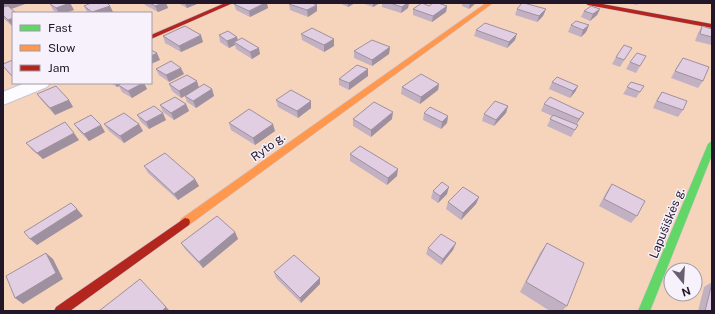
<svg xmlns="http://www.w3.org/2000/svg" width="715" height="314" font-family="'Public Sans',sans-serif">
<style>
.green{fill:#f6d4bb;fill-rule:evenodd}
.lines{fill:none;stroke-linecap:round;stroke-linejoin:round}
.street-casing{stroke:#cbc2d3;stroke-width:2}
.fast-casing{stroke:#cbc2d3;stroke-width:1}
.slow-casing{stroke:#cbc2d3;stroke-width:1}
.jam-casing{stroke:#cbc2d3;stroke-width:1}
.street{fill:#fcfbfe;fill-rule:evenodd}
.fast{fill:#63d668;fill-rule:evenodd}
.slow{fill:#ff974d;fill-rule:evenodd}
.jam{fill:#b3261e;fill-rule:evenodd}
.wall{fill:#c2b1c3}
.shaded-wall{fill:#9e909f}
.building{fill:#e1cee3;stroke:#9e909f}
.labels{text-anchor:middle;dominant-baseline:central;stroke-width:3;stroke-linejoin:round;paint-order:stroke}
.street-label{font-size:12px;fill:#211729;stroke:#f6f1fb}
</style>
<rect width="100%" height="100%" fill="#eee5f6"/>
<path class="green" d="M3,3H712V311H3ZM13,13H151V83H13ZM671,270H695V294H671Z"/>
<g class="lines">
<defs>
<path id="street" d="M25,83H50L47,87L3,105V92Z"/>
<path id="fast" d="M712,141V155L650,311H638L708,144Z"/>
<path id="slow" d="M486,3H493L189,225L185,226L181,225L180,222L181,219Z"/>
<path id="jam" d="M225,3H233L151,39V35Z
M585,3H597L712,24V28L588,5Z
M185,218L189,219L190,222L189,225L70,311H54L56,307Z"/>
</defs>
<use href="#street" class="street-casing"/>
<use href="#fast" class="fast-casing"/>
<use href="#slow" class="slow-casing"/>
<use href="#jam" class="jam-casing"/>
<use href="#street" class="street"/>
<use href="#fast" class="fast"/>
<use href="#slow" class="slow"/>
<use href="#jam" class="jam"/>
</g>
<path class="wall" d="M3,3L11,9L12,26L3,18Z
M70,3L74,10L65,13H57L53,10L50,4Z
M144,3H166L168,8L158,12L145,5Z
M178,3H196L197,4L187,8Z
M339,3H355L348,7Z
M362,3H380L373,7Z
M382,3H409L408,8L401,13L382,7Z
M462,3H476L469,9L462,6Z
M629,3H638L637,5Z
M234,4L268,8L250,17L236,10Z
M289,4L317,11L308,17L290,10Z
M84,6H110L113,12L110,13H89L87,12Z
M447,6L446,12L432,22L413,15V9Z
M517,9H546L543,16L537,22L515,15Z
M600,9L597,15L590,21L581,17L584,11Z
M571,25H589L586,32L581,37L568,32Z
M702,26L712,29V45L695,41L698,33Z
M476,30L515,40L507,48L474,36Z
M301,34L334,39V46L324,52L302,40Z
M219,35L237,37L238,41L260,54L252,59L236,49L235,45L229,48L220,42Z
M163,36L203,42L181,52L165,43Z
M390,47L389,54L372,66L354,58V51Z
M628,54L620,67L612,64L616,57Z
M646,56L636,73L626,69L630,62Z
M683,58L703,81L698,88L671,78L678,65Z
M13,60V78L3,66Z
M156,69L184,74L169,82L159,75Z
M368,69V76L349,90L339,85V79Z
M552,82L578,86L575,92L570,98L549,89Z
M631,82L644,86L636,98L623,94Z
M111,83H144L147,89L132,98L122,92L119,86L117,87Z
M169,84L199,87L212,89L214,96L196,108L187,102L185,96L181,98L172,91Z
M439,84L438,90L420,104L401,94L402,87Z
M662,92L683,110L678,117L653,108L657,99Z
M37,94L69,100L73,107L55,115L42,101Z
M276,100L311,101V108L298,118L278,107Z
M186,104L189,111L174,120L163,112L160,105Z
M544,104L580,119L576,125H578L571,137L547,126L552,116L541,111Z
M508,106L506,113L494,126L482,121L484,114Z
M424,113L448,116L447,123L441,129L423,120Z
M137,115L166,120L149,129L141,122Z
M353,119H392L371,137L353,126Z
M229,123L275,131L255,145L231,130Z
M74,124L105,132L89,141L79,131Z
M104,124L143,131L124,143L109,131Z
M79,140L43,159L32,150L26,143Z
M350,154L397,176L387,185L350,161Z
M144,166L199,186L178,200L148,173Z
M612,184L637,216L631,223L599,206L607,191Z
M433,191L447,194L438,203L431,198Z
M479,197L476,204L461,220L446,209L448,202Z
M235,232L238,239L203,268L185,249L181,243Z
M456,243L453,250L441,265L426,254L428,248Z
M547,243L567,306L562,311H550L520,292L540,253Z
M274,272L320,284L301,303L276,278Z
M712,282V311H698L704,287Z"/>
<path class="shaded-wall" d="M3,3H28L3,12Z
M70,3L74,10L65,13H59L56,8Z
M163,3H166L168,8L158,12L155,6Z
M185,3H196L197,4L187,8Z
M265,3H267L268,8L250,17L249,11Z
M348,3H355L348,7Z
M373,3H380L373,7Z
M407,3H409L408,8L401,13L402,7Z
M470,3H476L469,9Z
M317,5V11L308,17L307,10Z
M110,6L113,12L110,13H93L92,12Z
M447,6L446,12L432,22L433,16Z
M546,9L543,16L537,22L539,16Z
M600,9L597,15L590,21L593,14Z
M13,18V26H12L8,20Z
M589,25L586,32L581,37L583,30Z
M517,34L515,40L507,48L509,42Z
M201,35L203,42L181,52L179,46Z
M237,37L238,43L234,42L235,45L229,48L227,41Z
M334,39V46L324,52V45Z
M390,47L389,54L372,66V60Z
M259,48L260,54L252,59L250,52Z
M157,53L160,60L151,64V56Z
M181,68L184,74L169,82L166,75Z
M368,69V76L349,90V83Z
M197,81L199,88L181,98L179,91Z
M115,83H125L118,85L119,86L117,87Z
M143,83H144L147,89L132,98L128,91Z
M439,84L438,90L420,104L421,97Z
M578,86L575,92L570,98L573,91Z
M212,89L214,96L196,108L193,101Z
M69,100L73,107L55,115L50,108Z
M311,101V108L298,118L297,111Z
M186,104L189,111L174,120L171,113Z
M508,106L506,113L494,126L496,120Z
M393,112L392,119L371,137V130Z
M163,113L166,120L149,129L146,122Z
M584,113L580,119L575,126L579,119Z
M448,116L447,123L441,129L442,122Z
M139,124L143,131L124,143L120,136Z
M273,124L275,131L255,145L253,138Z
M101,125L105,132L89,141L84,134Z
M74,133L79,140L43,159L37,153Z
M398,169L397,176L387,185L388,178Z
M195,179L199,186L178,200L174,194Z
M449,187L447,194L438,203L440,196Z
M479,197L476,204L461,220L463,213Z
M77,209L83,216L37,245L30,239Z
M235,232L238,239L203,268L199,262Z
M456,243L453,250L441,265L443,259Z
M46,253L53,259L63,279L23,304L15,298Z
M320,278V284L301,303L300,298Z
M166,307L170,311H162Z"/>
<path class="building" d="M53,3H70L56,8L50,4Z
M91,3H107L110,6L92,12L84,6Z
M150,3H163L155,6Z
M237,3H265L249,11L234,4Z
M290,3H312L317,5L307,10L289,4Z
M390,3H407L402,7Z
M422,3L429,6L433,3H438L447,6L433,16L413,9Z
M522,3H524L546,9L539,16L517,9Z
M8,6L16,13H13V18L8,20L3,15V7Z
M591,6L600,9L593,14L584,11Z
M576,21L589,25L583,30L571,25Z
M485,23L517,34L509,42L476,30Z
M185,26L201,35L179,46L163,36Z
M702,26L712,29V37L700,34Z
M312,28L334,39L324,45L301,34Z
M228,31L237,37L227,41L219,35Z
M242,38L259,48L250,52L234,42Z
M372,40L390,47L372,60L354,51Z
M624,45L632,48L624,60L616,57Z
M151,50L157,53L151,56Z
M637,53L646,56L640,66L630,62Z
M683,58L709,67L703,81L675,71Z
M13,60V76H12L3,66V64Z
M171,61L181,68L166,75L156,69Z
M357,65L368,69L349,83L339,79Z
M421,74L439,84L421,97L402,87Z
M187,75L197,81L179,91L169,84Z
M557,77L578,86L573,91L552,82Z
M631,82L644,86L640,92L627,87Z
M123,83H143L128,91L118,85Z
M204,84L212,89L193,101L185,96Z
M56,86L69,100L50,108L37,94Z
M291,90L311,101L297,111L276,100Z
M662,92L687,101L683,110L657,101Z
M175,97L186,104L171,113L160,105Z
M550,97L584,113L579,119L544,104Z
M495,101L508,106L496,120L484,114Z
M374,102L393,112L371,130L353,119Z
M154,106L163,113L146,122L137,115Z
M430,107L448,116L442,122L424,113Z
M249,109L273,124L253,138L229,123Z
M124,113L139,124L120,136L104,124Z
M91,115L101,125L84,134L74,124Z
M553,115L578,125L575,130L550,119Z
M65,122L74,133L37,153L26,143Z
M360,146L398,169L388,178L350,154Z
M165,153L195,179L174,194L144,166Z
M442,182L449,187L440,196L433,191Z
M612,184L645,201L637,216L604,199Z
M463,187L479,197L463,213L448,202Z
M71,203L77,209L30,239L24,232Z
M217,216L235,232L199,262L181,243Z
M441,234L456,243L443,259L428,248Z
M547,243L584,263L567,306L526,282Z
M46,253L56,273L15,298L6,276Z
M294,255L320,278L300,298L274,272Z
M140,279L166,307L162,311H99Z
M712,283V311H705Z"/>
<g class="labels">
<g class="street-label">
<text transform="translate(268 147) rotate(-36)">Ryto g.</text>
<text transform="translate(667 223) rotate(-68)">Lapušiškės g.</text>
</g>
</g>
<rect width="715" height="314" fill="none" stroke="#211729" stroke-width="8"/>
<rect x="12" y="12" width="140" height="72" fill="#f6f1fb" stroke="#a19aa7"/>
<rect x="20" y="25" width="20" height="6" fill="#63d668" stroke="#a19aa7"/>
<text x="48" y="32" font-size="12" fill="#211729">Fast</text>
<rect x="20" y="45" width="20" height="6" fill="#ff974d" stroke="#a19aa7"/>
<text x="48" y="52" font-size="12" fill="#211729">Slow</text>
<rect x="20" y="65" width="20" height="6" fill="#b3261e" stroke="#a19aa7"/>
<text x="48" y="72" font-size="12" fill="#211729">Jam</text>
<g transform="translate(683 282) rotate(162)"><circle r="19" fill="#f6f1fb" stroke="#a19aa7"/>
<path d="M0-3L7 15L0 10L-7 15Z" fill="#695f71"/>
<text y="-6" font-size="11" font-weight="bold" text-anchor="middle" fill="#211729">N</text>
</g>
</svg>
